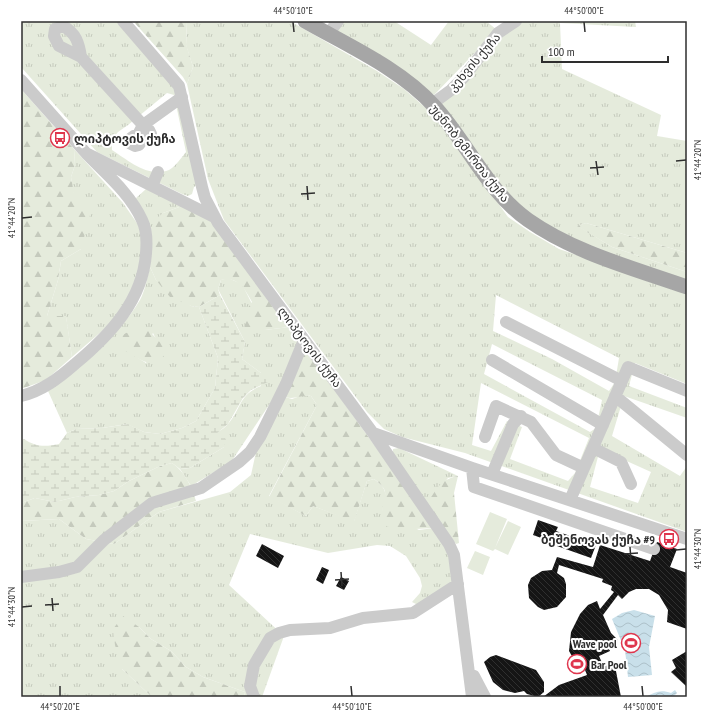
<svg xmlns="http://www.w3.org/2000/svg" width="708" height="718" font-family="'PT Sans Narrow','Noto Sans Georgian',sans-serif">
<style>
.grass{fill:url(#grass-tufts);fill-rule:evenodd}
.forest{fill:url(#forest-firs)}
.wetland{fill:url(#wetland-marsh)}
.garden{fill:#e5ebdc}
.water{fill:url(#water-waves)}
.building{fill:url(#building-back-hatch)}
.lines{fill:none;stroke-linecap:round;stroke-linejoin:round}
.minor{stroke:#cbcbcb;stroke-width:12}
.major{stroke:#a6a6a6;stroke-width:15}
.ticks{fill:none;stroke:#2e2e2e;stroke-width:1.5}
.labels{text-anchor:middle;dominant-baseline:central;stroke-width:4;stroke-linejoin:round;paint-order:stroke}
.street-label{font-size:12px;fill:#2e2e2e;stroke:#fff}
.poi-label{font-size:12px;font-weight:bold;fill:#2e2e2e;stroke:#fff;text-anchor:start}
.neatline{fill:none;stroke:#2e2e2e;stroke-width:1.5}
.ticks-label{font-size:10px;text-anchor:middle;fill:#2e2e2e}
</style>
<defs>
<pattern id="grass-tufts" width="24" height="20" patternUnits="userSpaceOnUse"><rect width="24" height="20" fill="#e5ebdc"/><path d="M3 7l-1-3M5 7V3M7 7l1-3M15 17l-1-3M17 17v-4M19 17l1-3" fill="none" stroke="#c5cabd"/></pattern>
<pattern id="forest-firs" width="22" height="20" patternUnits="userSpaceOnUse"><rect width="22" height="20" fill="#e5ebdc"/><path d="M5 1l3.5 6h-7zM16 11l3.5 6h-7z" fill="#c5cabd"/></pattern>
<pattern id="wetland-marsh" width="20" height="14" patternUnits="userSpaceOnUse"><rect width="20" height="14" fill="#e5ebdc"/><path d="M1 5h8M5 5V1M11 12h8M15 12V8" fill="none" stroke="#c5cabd"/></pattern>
<pattern id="water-waves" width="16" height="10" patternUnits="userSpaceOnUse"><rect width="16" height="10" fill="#c9e0ea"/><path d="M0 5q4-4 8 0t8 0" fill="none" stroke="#adc0c9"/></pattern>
<pattern id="building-back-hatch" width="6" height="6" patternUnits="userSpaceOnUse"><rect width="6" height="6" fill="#151515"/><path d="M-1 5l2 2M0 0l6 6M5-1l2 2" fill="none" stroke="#2f2f2f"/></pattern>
</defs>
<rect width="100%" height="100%" fill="#fff"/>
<path class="grass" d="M21,21H117L174,85L197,185L194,187L192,194L188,196L182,194L97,152L21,67ZM167,93L174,95L186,152C182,157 175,167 169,170C148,178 129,161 112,150V139L118,132L128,125Z
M187,21H290L377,71L404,89L436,117L508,217L530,232L559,249L687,292V384L635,363L629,386L687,408V418L624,396L612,436L680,476L687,466V532L465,453L402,437L384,429L367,412L224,220L208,179L187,84L193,67L186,45ZM496,295L619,358L615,382L609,391L552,359L493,331ZM492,344L602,400L596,428L590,432L484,374ZM481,383L589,438L575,473L568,481L510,459L522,427L507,421L491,451L472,445ZM600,449L651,472L638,503L590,487Z
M343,21H394L431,45L449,21H486L497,30L434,95L335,33Z
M526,21H635L636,27L560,23L562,69L661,115L657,136L687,141V253L586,223L578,226L612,247L687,272V282L608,255L541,222L507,195L439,103C461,79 496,31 526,21Z
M74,149L123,203L139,226L142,241L138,275L125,302L109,325L72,357L66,317L47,316L58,280L61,261L81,249L71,177L75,165Z
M146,189L182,206L163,213L150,237L135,199Z
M150,267L156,280L191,306L199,307L218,358L215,388L196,421L182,428L160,434L144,432L127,424L102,428L76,429L67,433L48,391C82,364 117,338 140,300C145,291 147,278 150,267ZM153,333L156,339L146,363L138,358Z
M228,278L242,284L265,330L289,327L299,338L279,390L231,462L191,486L180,469L190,468L224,447L215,434C219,431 225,428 228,424C241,409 239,394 261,386V373L242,359L245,342L218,289L221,280Z
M303,395L311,396L317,405L269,496L306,516L313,506L354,521L367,481L374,479C388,489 387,495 382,511L419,530L434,528L448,546L453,582L418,605L412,602L420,593L422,586L420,578L406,556L390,546L377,545L328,553L250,534L229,585L284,636L262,697H244L245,692L203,677L186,667L171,651L151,639L139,627L122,669L152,697H21V521L59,519L86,539L114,544L159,512L230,492L251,475L256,452L285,397L292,399Z
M399,448L458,476L448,478L426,505L393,456V449Z"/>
<path class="forest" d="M133,21H187L186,44L193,67L187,84L183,77Z
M21,89L74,149L75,165L71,177L75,199L91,211L81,249L61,261L58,280L47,316H66L72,357L46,380L21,389Z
M182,206L211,221L289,327L265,330L245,327V312L252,302C245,289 238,276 221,280L218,289L220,295L199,307L191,306L170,297L156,280L150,267L149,253L150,237L156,219L163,213Z
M586,223L687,253V272L612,247L577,226Z
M146,328L165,347V355C153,364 150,365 137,358C127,353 122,349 115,340L126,333Z
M304,352L308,353L434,528L396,530L384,525C384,520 382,516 382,512C382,495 393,493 374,479L367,481L354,522L313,506L306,516L269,497L317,405L311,396C301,395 294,400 285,397Z
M172,463C185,472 191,485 196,501L159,512L114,544L86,539L59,519L21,521V503L35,498L55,502L75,497L99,495L114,491L129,481L160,466Z
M458,476L454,493L459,543L456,544L426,505C437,490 438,480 458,476Z
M123,616L139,627L151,639L171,651L186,667L203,677L245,692L244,697H152L122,669L115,645L113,629Z"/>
<path class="wetland" d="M220,295L245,342L242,359L261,373L268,382L251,390L243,398L228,424L216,434L226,439L224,447L190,468L180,469L172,463L160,466L129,481L114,491L99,495L75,497L55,502L35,498L21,503V441L24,439C36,447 45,447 59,444L67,433L76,429L102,428L128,424L144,432L160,434L182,428L196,421L215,388L218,358L199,307Z"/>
<path class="garden" d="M490,512L507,519L495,548L508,521L521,527L508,555L495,549L493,551L476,544Z
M475,551L490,557L483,575L467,568Z"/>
<path class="water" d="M634,610L655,616L649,647L652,675L628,677L625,650L612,619L622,613Z
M580,657L586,672L578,668H572L570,665L573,658Z
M675,690L677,693L674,696L675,697L661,695L646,697C654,692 661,689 671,693Z"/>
<path class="building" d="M538,520L558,527L556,531L596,545L591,558L557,546L558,544L533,535Z
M657,542L677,549L670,567L687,573V629L667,622L668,610L659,595L649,589H636L629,592L622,599L618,595L603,615L611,633L618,640L617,645L612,648L608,646L610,651L599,656L603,665L615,666L621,697H543L559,685L587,675L580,657L573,658L569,651L571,632L580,614L588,605L597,601L600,609L614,592L611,590L612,586L602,582L603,579L559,565L557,573L564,578L566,584V597L557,607L544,610L538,607L529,598L528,585L531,578L542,571L552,570L557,557L593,567L600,545L650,561Z
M262,544L284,556L278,568L256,556Z
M322,567L329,570L323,584L316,580Z
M341,577L349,581L344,590L336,586Z
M687,651V687L671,672L676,668L672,660Z
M496,655L536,670L544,682V692L538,697L527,694L524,691L515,693L503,690L493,682L484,662L490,657Z"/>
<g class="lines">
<path class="minor" d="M123,21L179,86L202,187L205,198L218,223L373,433L449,544L454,555L472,697
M328,34L338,21
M81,57L59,46L54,36L55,29L63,26C76,33 79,43 81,57L143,125V128
M21,80L86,153L214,217
M432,104L451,90L463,78L498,33L516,21
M143,125L182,97
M140,138L141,142L139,145L135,146L131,144V138L134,136C140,135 143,141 148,138L151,134L149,130L145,128L141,129L139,133L140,138
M152,186L158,172
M506,322L622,381
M492,360L603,425
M21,396C42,391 59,378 75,364C110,335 143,300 146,253C147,242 147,230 142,220C130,193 105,173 86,153
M615,396L687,455
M373,433L472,468L687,539
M485,437L496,406L531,422L556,455L584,468
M593,448L621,462L631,484
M472,468L474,487L654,549
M492,474L513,424L521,416
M570,500L628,367L687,391
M21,577L59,572L77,567L104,540L152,503L201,488L239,462L250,452L260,437L286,384L304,340
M471,675L474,676L485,697
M254,697L250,686L254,665L270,638L279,633L290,630L330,628L363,618L413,613L458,584"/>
<path class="major" d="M305,21C347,45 401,69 434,106C467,142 487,191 528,220C575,253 633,268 687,287"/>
</g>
<path class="ticks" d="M293,22L294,32M584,22L585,32M596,161L598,175M676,161L686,160M590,168L604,167M307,186L308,200M301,194L315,193M22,218L32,217M630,547L631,561M676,550L686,549M624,554L638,553M341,572L342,586M335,580L349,579M52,598L53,611M45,605L59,604M22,607L32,606M60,686V696M351,686L352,696M642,686L643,696"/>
<defs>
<symbol id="bus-ring" viewBox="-11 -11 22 22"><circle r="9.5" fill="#fff" stroke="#df364d" stroke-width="1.5"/><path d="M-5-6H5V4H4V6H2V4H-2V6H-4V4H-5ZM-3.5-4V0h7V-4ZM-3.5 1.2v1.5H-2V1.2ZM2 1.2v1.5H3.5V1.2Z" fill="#df364d"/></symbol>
<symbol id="stadium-ring" viewBox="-11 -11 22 22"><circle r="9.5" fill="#fff" stroke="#df364d" stroke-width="1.5"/><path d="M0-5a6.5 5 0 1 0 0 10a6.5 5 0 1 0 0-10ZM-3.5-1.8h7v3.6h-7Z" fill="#df364d"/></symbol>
</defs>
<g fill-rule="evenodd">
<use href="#bus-ring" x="49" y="127" width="22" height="22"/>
<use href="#bus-ring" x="658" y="528" width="22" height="22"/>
<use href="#stadium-ring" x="620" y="632" width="22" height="22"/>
<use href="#stadium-ring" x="566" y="653" width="22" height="22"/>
</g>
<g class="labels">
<g class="street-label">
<text transform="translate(474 62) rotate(-49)">კეხვის ქუჩა</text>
<text transform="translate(470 153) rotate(52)">უცნობ გმირთა ქუჩა</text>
<text transform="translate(310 347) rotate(53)">ლიპტოვის ქუჩა</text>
</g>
<g class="poi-label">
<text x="74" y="138">ლიპტოვის ქუჩა</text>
<text x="655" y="539" text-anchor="end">ბეშენოვას ქუჩა #9</text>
<text x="617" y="643" text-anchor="end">Wave pool</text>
<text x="591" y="664">Bar Pool</text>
</g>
</g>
<rect width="708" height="718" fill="none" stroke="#ffffff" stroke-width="44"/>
<path d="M542 56v6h126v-6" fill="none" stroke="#2e2e2e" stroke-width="2"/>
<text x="548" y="56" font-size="12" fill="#2e2e2e" stroke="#ffffff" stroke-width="3" paint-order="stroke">100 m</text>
<rect x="22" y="22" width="664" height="674" class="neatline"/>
<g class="ticks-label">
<text x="293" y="14">44°50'10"E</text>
<text x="584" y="14">44°50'00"E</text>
<text transform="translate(697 160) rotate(-90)" y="4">41°44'20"N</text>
<text transform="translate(11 218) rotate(-90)" y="4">41°44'20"N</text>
<text transform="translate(697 549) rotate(-90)" y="4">41°44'30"N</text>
<text transform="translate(11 607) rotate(-90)" y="4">41°44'30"N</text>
<text x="60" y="710">44°50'20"E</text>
<text x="352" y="710">44°50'10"E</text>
<text x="643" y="710">44°50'00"E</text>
</g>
</svg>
